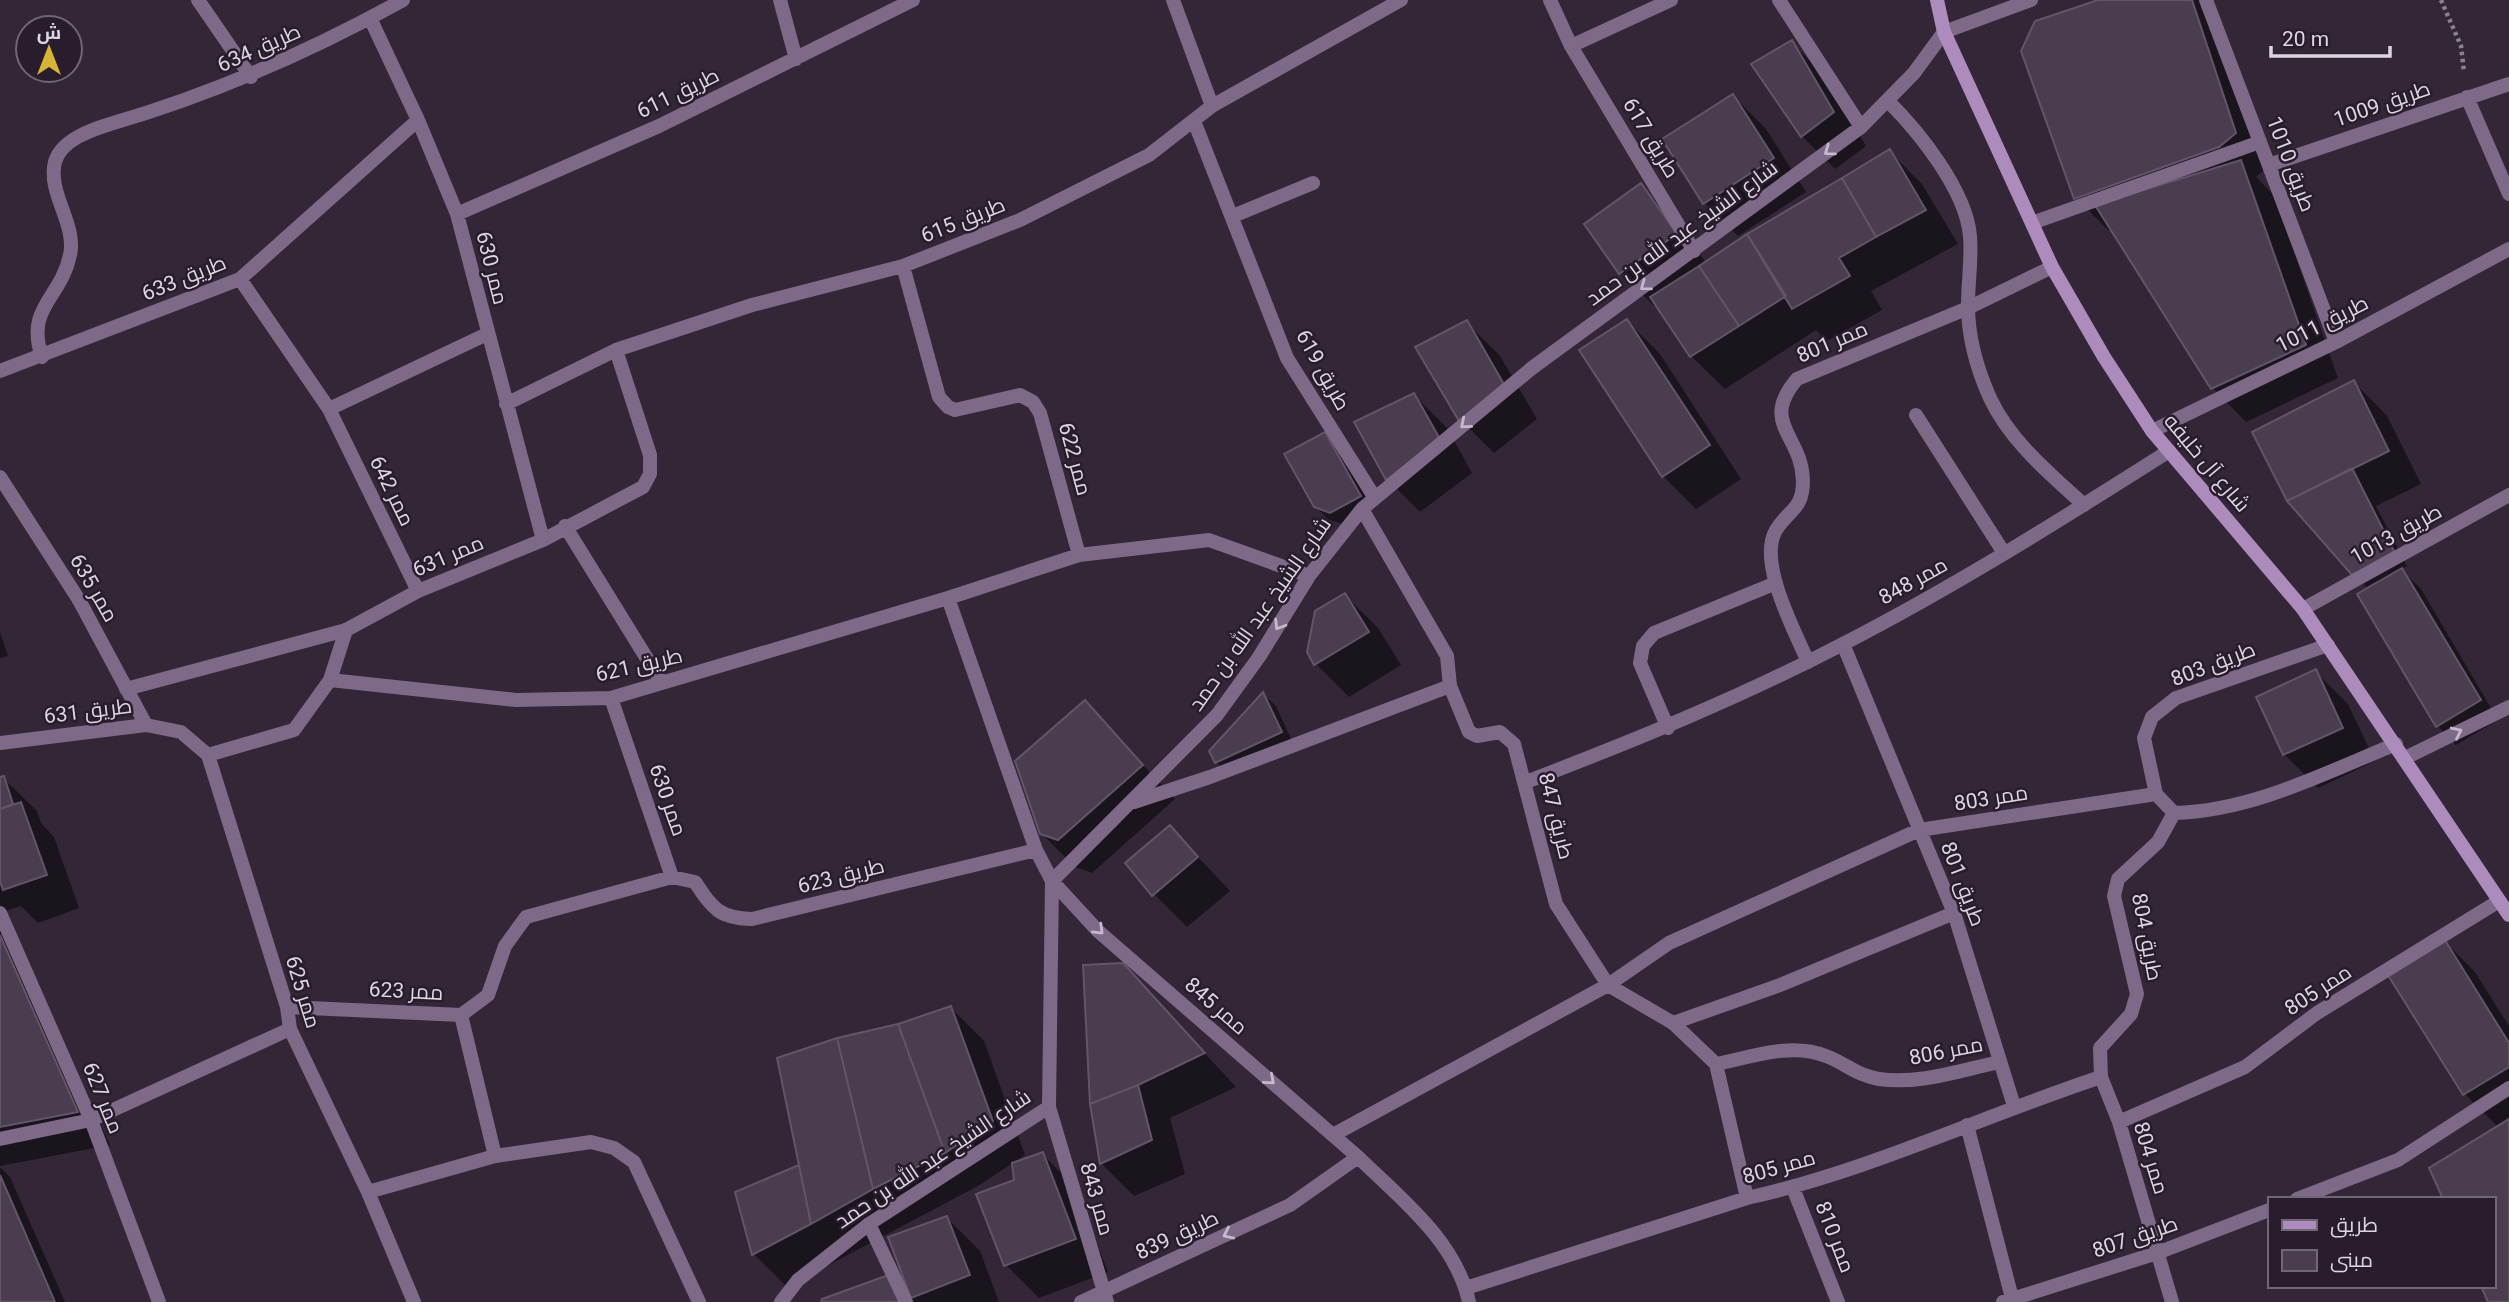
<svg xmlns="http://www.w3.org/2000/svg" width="2509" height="1302" font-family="Roboto,Cairo,sans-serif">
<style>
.shadow{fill:#0007}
.building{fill:#4a3d50;stroke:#635569;stroke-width:2}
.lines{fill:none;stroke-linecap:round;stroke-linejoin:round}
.path{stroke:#8a808e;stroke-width:4.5;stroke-dasharray:3.5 3.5;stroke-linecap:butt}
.lane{stroke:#7f6988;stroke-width:14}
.street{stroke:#7f6988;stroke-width:14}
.secondary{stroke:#ae8bbd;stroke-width:14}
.oneway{stroke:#c6baca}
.labels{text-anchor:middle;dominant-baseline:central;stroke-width:5;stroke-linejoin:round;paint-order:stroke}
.street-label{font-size:21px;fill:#ddd5e0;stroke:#281c2d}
</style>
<rect width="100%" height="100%" fill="#322637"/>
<path class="shadow" d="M2104,0H2208L2268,167L2256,177L2274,195L2338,378L2246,422L2213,388L2113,229L2109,231L2076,198Z
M1791,42L1824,75L1866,146L1835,169L1802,136Z
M1733,96L1766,129L1806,192L1738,236L1705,203Z
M1889,151L1922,184L1958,244L1871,291L1882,310L1827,341L1816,330L1725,389L1691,356L1657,304L1654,306L1621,273L1641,186L1674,219L1707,264Z
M1627,321L1660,354L1741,479L1696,509L1663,476Z
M1467,323L1500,356L1537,419L1494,453L1461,420Z
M2354,382L2387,416L2421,484L2376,506L2407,566L2401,569L2421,589L2498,720L2456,745L2438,726L2377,581L2366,587L2289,500Z
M1414,395L1447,428L1472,473L1420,512L1387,479Z
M1325,434L1337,446L1372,509L1344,524L1329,520L1315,506Z
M1345,595L1378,628L1401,665L1349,697L1316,664Z
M0,632L8,656L0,658Z
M2315,671L2348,704L2375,761L2318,788L2284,754L2258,698Z
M1263,694L1276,706L1294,745L1229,774L1216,762Z
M1085,703L1175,799L1092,873L1075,867L1041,833Z
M0,778H3L37,811L41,823L54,837L79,908L38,923L21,906L0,913Z
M1170,827L1230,891L1187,927L1154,894Z
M0,926L24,951L110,1145L0,1166Z
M2442,939L2475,972L2509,1026V1302H2490L2498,1127L2465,1094L2389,973Z
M1123,965L1236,1087L1170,1118L1185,1174L1134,1196L1101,1163Z
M951,1008L984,1041L1025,1155L978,1186L787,1287L754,1254L737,1193L801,1166L779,1059Z
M1042,1154L1075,1187L1108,1272L1039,1298L1006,1265L1015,1181Z
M0,1167L10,1177L65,1302H0Z
M947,1218L980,1251L999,1302H823L891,1276L914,1299L891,1238Z"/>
<path class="building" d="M2098,0H2192L2236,133L2219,147L2074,199L2021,51L2035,21Z
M1792,40L1834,112L1801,137L1751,64Z
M1733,94L1774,158L1703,204L1662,139Z
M1890,149L1926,210L1876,237L1842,178Z
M2241,160L2306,345L2211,389L2095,205Z
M1842,178L1876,237L1839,258L1850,276L1792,309L1747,234Z
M1641,183L1677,234L1619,274L1584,224Z
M1747,234L1786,296L1739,326L1699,266Z
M1699,266L1739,326L1690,357L1650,297Z
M1627,319L1710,445L1662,477L1579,350Z
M1467,320L1505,386L1459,421L1415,347Z
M2354,380L2389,451L2287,501L2252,432Z
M1414,393L1440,439L1386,480L1354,422Z
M1325,432L1361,496L1330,513L1314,507L1284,454Z
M2352,468L2395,553L2352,575L2287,501Z
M2402,568L2481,700L2436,727L2357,594Z
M1345,593L1369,632L1314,665L1307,652L1315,611Z
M2316,669L2343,728L2283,755L2256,697Z
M1263,692L1282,732L1215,763L1209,751Z
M1085,700L1143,765L1058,840L1040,834L1015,761Z
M4,776L13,804L0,809V777Z
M21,802L47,875L3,890L0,881V809Z
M1170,825L1198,857L1152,896L1125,863Z
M0,935L78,1112L0,1127Z
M2443,937L2509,1043V1067L2463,1095L2386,972Z
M1123,963L1205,1053L1138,1085L1090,1104L1083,965Z
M951,1006L993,1121L945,1153L898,1024Z
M898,1024L945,1153L873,1189L837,1038Z
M837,1038L873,1189L811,1224L777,1058Z
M1138,1085L1152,1140L1100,1164L1090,1104Z
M2509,1119V1302H2488L2481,1286H2493V1199H2443L2429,1168Z
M1043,1152L1076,1239L1004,1266L976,1194L1014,1180L1012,1163Z
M799,1165L811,1224L752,1255L735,1192Z
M0,1175L55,1302H0Z
M947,1216L970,1275L911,1298L888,1237Z
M891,1274L904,1302H821L822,1299Z"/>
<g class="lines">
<path class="path" d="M2441,0L2461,46L2464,72"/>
<path class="lane" d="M1888,101C1919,132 1966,190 1970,236C1972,258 1968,282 1968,305C1968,336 1977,369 1990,398C2010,441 2049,473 2084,505
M2032,223L2260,142
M1916,415L2004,553
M79,600L146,725
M2328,645L2176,698L2152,717L2144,738L2156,794L2174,813C2252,811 2325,773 2396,744
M1808,662C1795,631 1757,562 1776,530C1788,510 1803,510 1803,481C1802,434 1759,424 1797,379L1968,308L2052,267
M126,689L346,630
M1668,728L1640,663L1643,646L1654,633L1776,583
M1526,782C1633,741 1739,698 1841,645C1954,587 2062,519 2169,451
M1134,802L1210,777L1450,686
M0,913L91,1120L159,1302
M461,1015L495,1156
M1673,1023L1780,985L1954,913
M1716,1064C1752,1057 1791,1042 1826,1056C1845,1063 1858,1076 1879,1079C1919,1085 1961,1070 2000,1062
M2101,1077L2100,1048L2131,1014L2137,994L2114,896L2118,879L2158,842L2174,813
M0,1139L91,1120L290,1029
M869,1224L906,1302"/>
<path class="street" d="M198,0L251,77
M780,0L796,59
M1173,0L1212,106
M1550,0L1571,46L1694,251
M1779,0L1861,127
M2206,0L2336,342
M370,18L418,120L457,214L543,540
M1571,46L1671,0
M2467,97L2509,194
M1194,121L1287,358L1375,498
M2269,165L2509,84
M457,214L659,126L913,0
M1233,216L1313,183
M903,266L939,397L948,407L955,410L1020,395L1033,402L1040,413L1079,555
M240,279L329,409L418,591
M42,357C25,307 61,299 70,255C77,224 47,193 55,162C61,140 91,130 110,124C213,94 309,52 403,0
M0,371L240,279L418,120
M506,404L616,350L752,305L903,266L1020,220L1149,155L1212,106L1401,0
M329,409L487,334
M2152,431L2336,342L2509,249
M0,477L79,600
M1362,509L1447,656L1450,686L1469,732L1477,736L1500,732L1514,744L1556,904L1608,985L1673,1023L1716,1064L1747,1198
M565,526L662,683
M948,598L1036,850L1052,881L1098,931L1358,1157L1290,1205L1081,1302
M2303,609L2509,495
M1843,644L1954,913L2014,1106
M330,680L516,700L611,698L948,598L1079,555L1209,540L1309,576
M611,698L672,877
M0,743L146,725L181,732L208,755L287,1007L290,1029L368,1192L414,1302
M208,755L294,730L330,680L346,630L418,591L543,540L643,487L650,474V455L616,350
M2405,758L2509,707
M287,1007L461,1015L488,995L505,946L526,917L672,877L695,882C713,909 719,918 752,919L1036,850
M1049,1107L1107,1302
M2119,1122L2245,1067L2317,1013L2499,901
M1967,1125L2012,1298
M1333,1135L1608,985L1669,943L1919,830L2156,794
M1358,1157C1400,1198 1456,1241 1469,1302
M1793,1188L1838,1302
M368,1192L495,1156L591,1142L614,1148L634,1162L699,1302
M2297,1199L2398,1160L2509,1088
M1466,1288L1747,1198C1868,1171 1983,1116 2101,1077L2119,1122L2172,1302
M781,1302L798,1280L869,1224L1049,1107L1052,881L1217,715L1259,657L1309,576L1362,509L1532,368L1861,127L1914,73L1944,32L2031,0
M2003,1302L2157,1253L2269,1210"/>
<path class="secondary" d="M1937,0L1944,32L2052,267L2104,357L2152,431L2303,609L2509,915"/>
</g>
<defs><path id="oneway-chevron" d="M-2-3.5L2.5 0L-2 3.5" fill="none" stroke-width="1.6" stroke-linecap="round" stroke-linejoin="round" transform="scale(1.75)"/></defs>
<g class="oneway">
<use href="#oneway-chevron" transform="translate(1829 151) rotate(144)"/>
<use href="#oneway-chevron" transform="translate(1645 286) rotate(144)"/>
<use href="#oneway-chevron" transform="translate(1465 424) rotate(140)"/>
<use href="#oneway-chevron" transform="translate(1279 625) rotate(122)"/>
<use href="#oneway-chevron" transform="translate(2457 732) rotate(-26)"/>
<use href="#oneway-chevron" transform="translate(1099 930) rotate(44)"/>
<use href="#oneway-chevron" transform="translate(1270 1080) rotate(41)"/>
<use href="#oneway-chevron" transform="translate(1228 1234) rotate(155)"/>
</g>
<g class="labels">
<g class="street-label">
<text transform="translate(259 48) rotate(-24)">طريق 634</text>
<text transform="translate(678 93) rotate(-26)">طريق 611</text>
<text transform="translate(2382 104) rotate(-19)">طريق 1009</text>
<text transform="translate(1651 138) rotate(59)">طريق 617</text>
<text transform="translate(2291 164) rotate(69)">طريق 1010</text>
<text transform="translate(963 220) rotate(-22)">طريق 615</text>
<text transform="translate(1682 233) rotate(-36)">شارع الشيخ عبد الله بن حمد</text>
<text transform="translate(492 268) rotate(76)">ممر 630</text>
<text transform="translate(184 278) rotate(-22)">طريق 633</text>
<text transform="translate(2322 324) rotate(-27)">طريق 1011</text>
<text transform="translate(1832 342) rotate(-23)">ممر 801</text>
<text transform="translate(1323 370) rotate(61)">طريق 619</text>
<text transform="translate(1075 459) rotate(75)">ممر 622</text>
<text transform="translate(2207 463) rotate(50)">شارع آل خليفه</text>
<text transform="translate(392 491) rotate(64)">ممر 642</text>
<text transform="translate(2396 534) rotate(-29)">طريق 1013</text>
<text transform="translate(448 556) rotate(-23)">ممر 631</text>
<text transform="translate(1913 581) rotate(-29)">ممر 848</text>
<text transform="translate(94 588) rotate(60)">ممر 635</text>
<text transform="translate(1260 614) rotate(-55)">شارع الشيخ عبد الله بن حمد</text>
<text transform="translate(2213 664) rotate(-21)">طريق 803</text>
<text transform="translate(639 665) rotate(-13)">طريق 621</text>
<text transform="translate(88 711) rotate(-7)">طريق 631</text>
<text transform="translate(1991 798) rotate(-9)">ممر 803</text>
<text transform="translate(668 800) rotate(71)">ممر 630</text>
<text transform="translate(1556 816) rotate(76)">طريق 847</text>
<text transform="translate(841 876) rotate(-14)">طريق 623</text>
<text transform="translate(1963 884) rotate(69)">طريق 801</text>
<text transform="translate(2147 937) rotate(79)">طريق 804</text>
<text transform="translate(2318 990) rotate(-33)">ممر 805</text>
<text transform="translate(406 991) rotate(3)">ممر 623</text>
<text transform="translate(303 992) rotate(73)">ممر 625</text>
<text transform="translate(1216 1006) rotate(41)">ممر 845</text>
<text transform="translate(1946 1051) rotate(-11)">ممر 806</text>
<text transform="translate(103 1098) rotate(68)">ممر 627</text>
<text transform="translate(2151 1158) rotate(73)">ممر 804</text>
<text transform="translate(933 1159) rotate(-34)">شارع الشيخ عبد الله بن حمد</text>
<text transform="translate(1779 1167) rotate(-16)">ممر 805</text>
<text transform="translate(1097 1199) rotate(74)">ممر 843</text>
<text transform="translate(1177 1235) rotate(-25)">طريق 839</text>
<text transform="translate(1835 1237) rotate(69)">ممر 810</text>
<text transform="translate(2135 1237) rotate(-19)">طريق 807</text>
</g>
</g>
<rect x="2268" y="1197" width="228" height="91" fill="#281c2d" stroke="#706675" stroke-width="2"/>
<rect x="2282" y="1220" width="35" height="10" fill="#ae8bbd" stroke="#706675" stroke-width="2"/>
<text x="2330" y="1232" font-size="21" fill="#ddd5e0">طريق</text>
<rect x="2282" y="1250" width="35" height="21" fill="#4a3d50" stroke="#706675" stroke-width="2"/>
<text x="2330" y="1267" font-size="21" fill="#ddd5e0">مبنى</text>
<g transform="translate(49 49)"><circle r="33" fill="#281c2d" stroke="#706675" stroke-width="2"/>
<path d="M0-5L12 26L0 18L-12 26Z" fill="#d7b434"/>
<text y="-10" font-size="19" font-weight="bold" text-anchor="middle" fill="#ddd5e0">ش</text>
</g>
<path d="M2271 46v10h119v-10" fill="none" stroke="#ddd5e0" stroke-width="3.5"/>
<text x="2282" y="46" font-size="21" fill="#ddd5e0" stroke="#281c2d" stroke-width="5" paint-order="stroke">20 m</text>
</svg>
